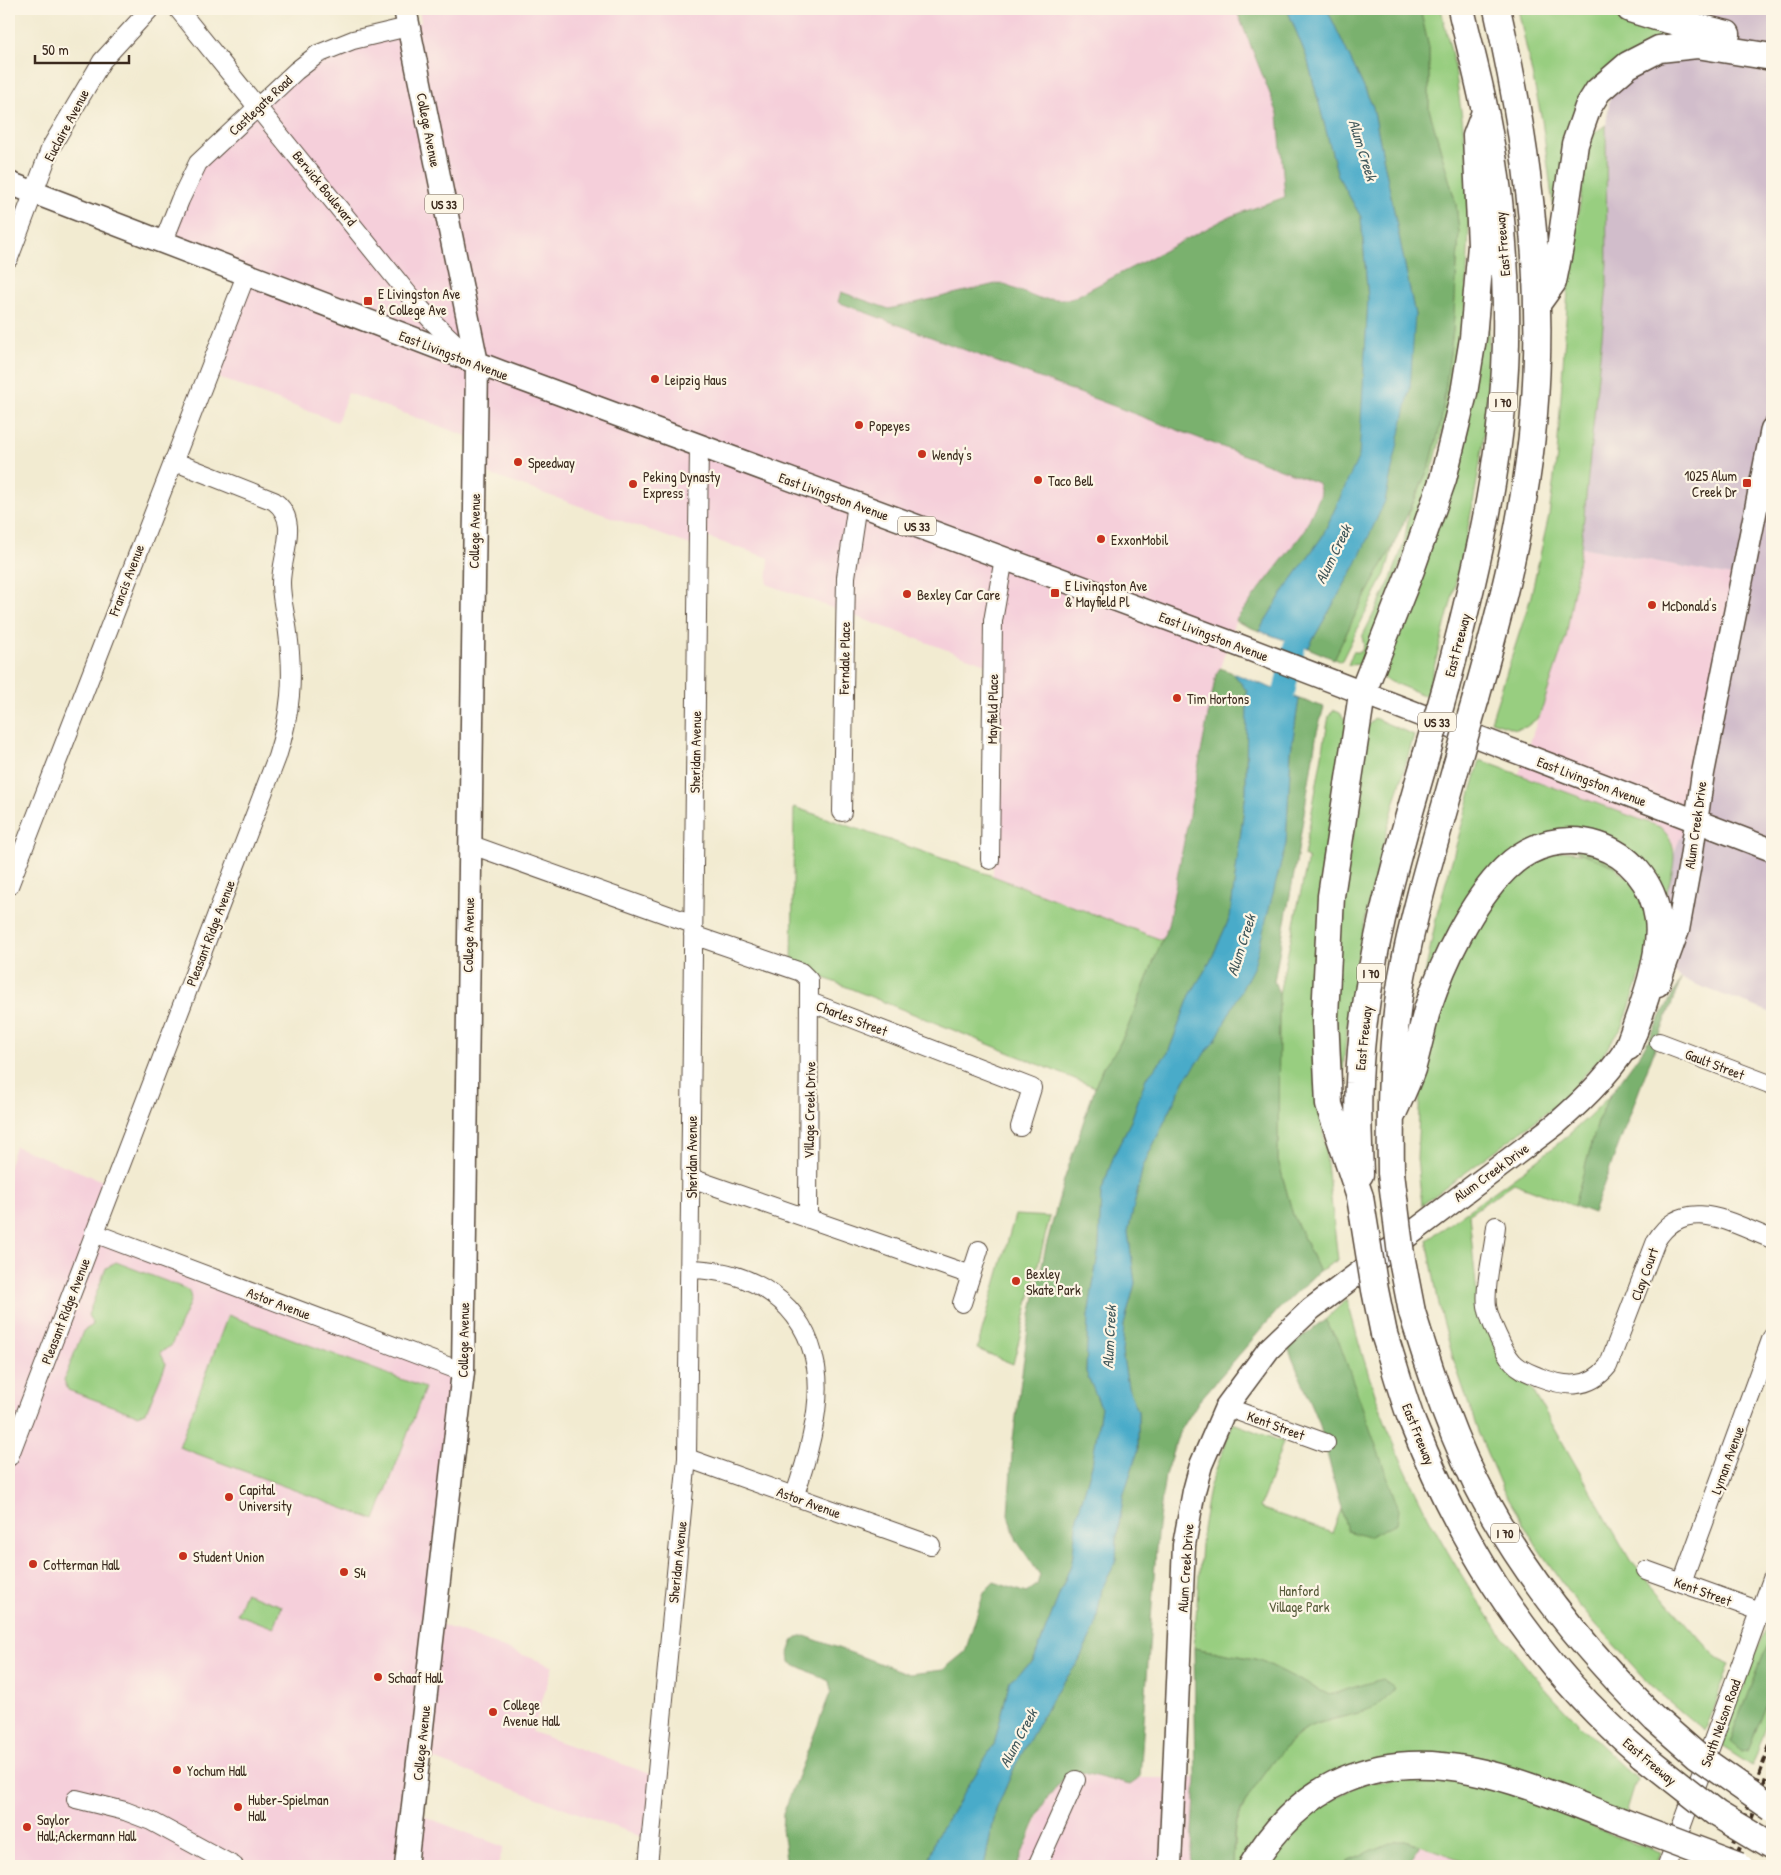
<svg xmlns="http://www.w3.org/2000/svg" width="1781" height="1875" font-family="'Patrick Hand',sans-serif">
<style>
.built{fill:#f5cfda}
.industrial{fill:#d1bdcb}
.green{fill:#98ce80;stroke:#6a7c4f}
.forest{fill:#7ab16e;stroke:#5a6e46}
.water{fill:#49abc9;stroke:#426a74}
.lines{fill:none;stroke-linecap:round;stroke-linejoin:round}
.river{stroke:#49abc9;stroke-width:22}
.minor-casing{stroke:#564739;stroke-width:20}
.major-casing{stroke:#564739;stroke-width:25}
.highway-casing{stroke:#564739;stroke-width:29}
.minor{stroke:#fff;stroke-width:18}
.major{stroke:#fff;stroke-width:22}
.highway{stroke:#fff;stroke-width:26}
.rail{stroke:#3b2a1e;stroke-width:4;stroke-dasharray:8 4;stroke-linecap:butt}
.highway-bridge-casing{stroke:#564739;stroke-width:29;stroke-linecap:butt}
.highway-bridge{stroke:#fff;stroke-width:26}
.poi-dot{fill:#c8321e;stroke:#fcf5e5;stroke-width:2}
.labels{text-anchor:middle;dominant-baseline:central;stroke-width:4.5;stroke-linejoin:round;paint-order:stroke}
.shield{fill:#fcf5e5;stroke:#75675a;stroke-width:1}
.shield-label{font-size:12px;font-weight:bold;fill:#3b2a1e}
.street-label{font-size:14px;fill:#3b2a1e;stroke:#fcf5e5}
.poi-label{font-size:14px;fill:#3b2a1e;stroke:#fcf5e5;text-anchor:start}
.park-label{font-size:14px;fill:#575b3b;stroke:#fcf5e5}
.water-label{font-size:15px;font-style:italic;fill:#40575a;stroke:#fcf5e5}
</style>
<rect width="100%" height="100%" fill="#fcf5e5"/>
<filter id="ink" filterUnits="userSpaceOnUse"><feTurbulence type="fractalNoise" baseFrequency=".02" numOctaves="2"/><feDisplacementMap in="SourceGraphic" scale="10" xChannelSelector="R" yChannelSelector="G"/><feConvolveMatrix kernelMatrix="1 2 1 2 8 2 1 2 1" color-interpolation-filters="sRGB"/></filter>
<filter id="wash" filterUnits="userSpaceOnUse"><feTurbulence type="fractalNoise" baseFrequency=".0096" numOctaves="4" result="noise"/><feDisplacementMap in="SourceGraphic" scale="20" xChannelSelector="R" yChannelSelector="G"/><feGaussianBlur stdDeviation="1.12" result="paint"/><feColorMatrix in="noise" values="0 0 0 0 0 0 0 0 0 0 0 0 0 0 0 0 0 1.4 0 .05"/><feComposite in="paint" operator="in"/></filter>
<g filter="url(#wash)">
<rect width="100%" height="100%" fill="#f2ebd1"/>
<path class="built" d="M419,9H1236L1278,114L1285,196L1229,217L1071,299H1039L1000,283L889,309L842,292L838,302L1318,483L1321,494L1303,533L1235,621L1220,668L1216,674L1168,925L1162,940L993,876L991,666L767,584L769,558L700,535L699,548L474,469L472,438L348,393L337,422L209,374L246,278L156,244L185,173L327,48L421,22Z
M1581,547L1743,578L1689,818L1675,850L1670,837L1660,827L1519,774L1566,637Z
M15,1146L113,1185L95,1233L463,1372L434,1622L553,1666L532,1732L656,1776L650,1840L420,1754L413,1812L504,1847L497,1866H9V1164Z
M1076,1771L1130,1785L1140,1778H1196L1191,1866H1017L1045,1802L1064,1777Z
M1420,1846L1478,1866H1375L1377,1861L1406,1866Z"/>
<path class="industrial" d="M1698,9H1772V1013L1681,979L1653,954L1675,850L1689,818L1742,578L1581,547L1607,285L1606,125L1611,88L1636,68L1687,53Z"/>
<path class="green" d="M1420,9H1441L1455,68L1471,182L1464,346L1423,507L1362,664L1348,665L1353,652H1361L1364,645L1362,637L1391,579L1404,543L1409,513L1430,465L1441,422L1453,330L1459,232L1456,204L1429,109V48Z
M1518,9H1610L1636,20L1691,35L1605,73L1554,213L1542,120Z
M1606,125L1607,285L1581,547L1566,637L1539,717L1526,727L1516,729L1491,721L1530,600L1549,515L1557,455L1569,275L1589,143L1594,133Z
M1485,310H1489C1489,355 1489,399 1483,443C1471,529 1449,613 1426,696L1384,679L1383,672Z
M1394,544L1385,574L1341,662L1334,659L1359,607Z
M1333,710L1340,713L1346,721L1321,1112L1338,1260L1319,1271L1293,1215L1278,1160L1279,994L1308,858L1304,856L1329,716Z
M1374,718L1414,735C1377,863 1345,976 1341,1112L1330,1003L1366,728Z
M1480,760L1660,827C1684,849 1671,872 1665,900L1652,882L1544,837L1420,999L1437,914Z
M794,807L993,876L1162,940L1128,1027L1117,1049L1103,1067L1095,1087L792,965Z
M1562,851L1597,855L1640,886L1655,933L1623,1026L1602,1056L1558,1104L1422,1205L1417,1159L1420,1089L1428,1047L1450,976L1496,892L1528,862Z
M1610,1095L1598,1121L1574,1206L1514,1183L1469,1214L1477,1296L1507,1371L1532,1389L1630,1560L1717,1659L1730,1665L1704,1731L1651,1686L1576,1602L1537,1547L1502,1488L1478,1432L1453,1358L1439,1305L1427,1240C1489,1194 1557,1152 1610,1095Z
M1015,1215L1050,1217L1013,1364L977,1349Z
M116,1262L189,1290L191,1299L171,1346L160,1352L166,1364L146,1412L137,1415L68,1390L64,1380L83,1331L93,1325L88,1315L106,1268Z
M1347,1299C1354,1325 1361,1351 1369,1376C1400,1472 1450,1567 1511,1647C1548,1696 1592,1738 1637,1779L1626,1814L1380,1760L1243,1866H1233L1235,1827L1249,1794L1279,1753L1309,1726L1365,1711L1350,1689L1329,1695L1260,1660L1194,1648L1202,1529L1209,1488L1233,1423L1283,1442L1260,1508L1332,1533L1341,1509L1348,1531L1339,1342L1325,1320Z
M228,1315L425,1388L375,1520L179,1447Z
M245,1593L282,1606L274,1628L237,1614Z
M1767,1622H1772V1634L1730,1742L1748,1750L1772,1690V1709L1752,1766L1721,1746Z
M1423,1775L1490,1786L1564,1811L1596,1829L1660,1853L1655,1866H1478L1406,1840L1349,1860L1342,1866H1262L1307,1813L1361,1784Z"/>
<path class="forest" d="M1236,9H1287L1307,58L1338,176L1361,217L1368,299L1360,456L1322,537L1283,592L1259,631L1235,621L1303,533L1321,494L1318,483L838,302L841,292L889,309L1000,283L1039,299H1071L1229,217L1285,197L1278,114Z
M1327,9H1420L1429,48V109L1456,204L1459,232L1453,330L1441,422L1430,465L1394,544L1359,607L1334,659L1308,648L1355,566L1415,315L1373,107Z
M1220,668L1233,673L1247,691L1246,792L1230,917L1210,962L1190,995L1168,1053L1146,1078L1131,1121L1114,1155L1101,1193L1099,1248L1088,1316L1086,1372L1101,1407L1092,1465L1077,1517L1072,1562L1033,1662L1010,1680L994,1745L935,1839L928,1866H787L782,1829L783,1814L831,1691L829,1681L790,1662L789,1653L794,1639L805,1636L909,1674L943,1670L965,1652L984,1592L994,1582L1026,1593L1037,1585L1040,1575L1017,1541L1008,1515L1013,1439L1028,1329L1046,1246L1064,1180L1095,1087L1103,1067L1117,1049L1128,1027L1168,925L1216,674Z
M1299,699L1324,707L1317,732L1296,863L1274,981L1279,994L1278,1160L1293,1215L1319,1271L1278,1310L1199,1401L1179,1433L1165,1475L1157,1534L1140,1778L1130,1785L1076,1771C1043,1788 1031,1834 1017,1866H984L996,1810L1015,1766L1053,1697L1078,1662L1095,1628L1102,1588L1116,1562L1117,1536L1124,1493L1138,1451V1411L1128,1387L1122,1352L1124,1325L1135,1283L1128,1232L1143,1166L1185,1079L1216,1039L1286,844L1291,751Z
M1681,979L1593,1213L1574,1206L1598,1121L1610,1095L1644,1048Z
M1325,1320L1339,1342L1399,1510L1397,1523L1368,1537L1347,1531L1319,1422L1288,1348Z
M1772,1634V1690L1748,1750L1741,1751L1730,1742Z
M1194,1648L1260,1660L1329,1695L1382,1679L1394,1688C1379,1717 1338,1714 1311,1726C1287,1736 1239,1803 1235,1828C1232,1840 1234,1854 1233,1866H1191L1196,1778Z
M1397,1840H1406L1420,1846L1406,1866L1377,1861L1375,1866H1342L1349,1860Z"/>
<path class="water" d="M1287,9H1327L1373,107L1415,315L1410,389L1385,501L1355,566L1308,648L1259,631L1283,592L1322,537L1359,456L1368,299L1361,217L1338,176L1307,58Z
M1233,673L1299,699L1291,751L1286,844L1254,966L1216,1039L1185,1079L1143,1166L1128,1232L1135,1283L1124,1325L1122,1352L1128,1387L1138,1411V1451L1124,1493L1117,1536L1116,1562L1102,1588L1095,1628L1078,1662L1053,1697L1015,1766L996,1810L984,1866H928L935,1839L994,1745L1010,1680L1033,1662L1072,1562L1077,1517L1092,1465L1101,1407L1086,1372L1088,1316L1099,1248L1101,1193L1114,1155L1131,1121L1146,1078L1168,1053L1190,995L1210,962L1230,917L1246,792L1247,691Z"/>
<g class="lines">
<path class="river" d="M1277,723L1296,639L1305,616"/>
</g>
</g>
<g filter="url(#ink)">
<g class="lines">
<defs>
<path id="minor" d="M178,9L413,300L434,323L471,358
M163,243L180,200L198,163L296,71L318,54L353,40L408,27
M9,258L51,147L102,61L150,9
M842,812L846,577L857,504
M469,844L693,924
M990,860L993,621L1004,558
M9,886L246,275
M693,935L801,972L809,980L808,1219
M810,1002L1032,1088L1020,1127
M1659,1042L1772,1085
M691,1178L971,1275
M1496,1226C1494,1248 1484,1286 1487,1306C1489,1319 1504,1353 1513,1362C1520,1370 1530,1373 1539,1377C1565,1387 1589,1390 1608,1366L1656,1241C1685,1193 1732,1224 1772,1239
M94,1233L463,1372
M690,1269C752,1270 805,1302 816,1367C823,1406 807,1460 794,1497
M962,1303L979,1250
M1226,1407L1326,1443
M9,1457L277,757C291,713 294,679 288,633C286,616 281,600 281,583C281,555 301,521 274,501L173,461
M687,1458L931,1545
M1646,1570L1760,1611
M1682,1583L1772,1337
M76,1799L125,1811L151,1821L234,1866
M648,1866L687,1458L699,446
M1037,1866L1076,1780
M1667,1866L1772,1579"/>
<path id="major" d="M405,9L477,363L463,1372L406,1866
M9,183L501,372L1238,645L1772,850
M1658,985L1678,930L1691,858L1703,773L1772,429
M1170,1866L1184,1545L1194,1491L1201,1465L1226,1407L1269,1349L1311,1309L1556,1124C1587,1097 1616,1068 1636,1032"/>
<path id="highway" d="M1630,9L1656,17L1727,34
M1540,300L1553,282L1561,242L1575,144L1588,107L1598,91L1628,65L1659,49L1697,45L1772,57
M1446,687C1479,562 1509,437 1506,307C1505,247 1499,186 1488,127C1481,87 1470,48 1461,9
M1476,698C1494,633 1512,567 1523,500C1552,335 1534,171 1497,9
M1391,1118C1398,1102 1406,1086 1412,1069C1418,1049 1422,1028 1428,1007C1443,962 1471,903 1505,869C1559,815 1648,843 1658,919C1663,956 1641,1012 1628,1047
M1391,1173C1390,1107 1391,1041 1402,976C1415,906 1437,836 1456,767
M1360,1174C1359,1144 1357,1113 1359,1083C1363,971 1395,862 1426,756
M1360,1197L1329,1105L1325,1016L1331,896L1362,694L1411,570L1443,479L1464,393L1473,338L1481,245L1476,136L1485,112
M1412,1312C1432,1377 1453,1442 1486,1502C1531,1584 1589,1654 1655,1719
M1384,1334C1394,1364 1402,1395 1413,1424C1464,1552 1536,1664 1642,1755
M1252,1866C1300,1783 1377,1751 1470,1770C1521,1780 1570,1802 1618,1820"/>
</defs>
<use href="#minor" class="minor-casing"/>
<use href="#major" class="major-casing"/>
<use href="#highway" class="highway-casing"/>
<use href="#minor" class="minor"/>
<use href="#major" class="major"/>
<use href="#highway" class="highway"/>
<path class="rail" d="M1726,1866L1772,1740
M1734,1866L1766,1779"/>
<defs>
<path id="highway-bridge" d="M1426,756L1446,687
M1456,767L1476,698
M1391,1173L1401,1255L1412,1312
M1360,1197L1375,1290L1384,1334
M1655,1719L1696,1755L1772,1808
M1642,1755L1717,1814L1772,1847
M1618,1820L1740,1866"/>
</defs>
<use href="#highway-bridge" class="highway-bridge-casing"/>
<use href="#highway-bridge" class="highway-bridge"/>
</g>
</g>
<g class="poi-dot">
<rect x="363" y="296" width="10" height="10" rx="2.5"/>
<circle cx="655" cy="379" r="5"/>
<circle cx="859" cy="425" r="5"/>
<circle cx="922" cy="454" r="5"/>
<circle cx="518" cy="462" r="5"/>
<circle cx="1038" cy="480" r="5"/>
<rect x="1742" y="478" width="10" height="10" rx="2.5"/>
<circle cx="633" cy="484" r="5"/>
<circle cx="1101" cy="539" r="5"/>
<rect x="1050" y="588" width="10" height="10" rx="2.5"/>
<circle cx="907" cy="594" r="5"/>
<circle cx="1652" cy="605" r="5"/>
<circle cx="1177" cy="698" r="5"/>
<circle cx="1016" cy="1281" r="5"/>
<circle cx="229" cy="1497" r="5"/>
<circle cx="183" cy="1556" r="5"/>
<circle cx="33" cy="1564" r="5"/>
<circle cx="344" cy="1572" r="5"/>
<circle cx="378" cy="1677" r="5"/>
<circle cx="493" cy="1712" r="5"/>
<circle cx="177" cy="1770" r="5"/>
<circle cx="238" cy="1807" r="5"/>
<circle cx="27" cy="1827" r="5"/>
</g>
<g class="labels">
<g class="shield">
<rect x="425" y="194.5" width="38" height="19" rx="4"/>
<rect x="1489" y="392.5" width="28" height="19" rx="4"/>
<rect x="898" y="516.5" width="38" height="19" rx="4"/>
<rect x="1418" y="712.5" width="38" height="19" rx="4"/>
<rect x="1357" y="963.5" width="28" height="19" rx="4"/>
<rect x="1491" y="1523.5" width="28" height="19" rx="4"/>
</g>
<g class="shield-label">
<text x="444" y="204">US 33</text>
<text x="1503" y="402">I 70</text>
<text x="917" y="526">US 33</text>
<text x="1437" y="722">US 33</text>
<text x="1371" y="973">I 70</text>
<text x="1505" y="1533">I 70</text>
</g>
<g class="street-label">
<text transform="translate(260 105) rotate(-43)">Castlegate Road</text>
<text transform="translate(66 125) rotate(-62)">Euclaire Avenue</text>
<text transform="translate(429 130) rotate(79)">College Avenue</text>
<text transform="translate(325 188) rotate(51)">Berwick Boulevard</text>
<text transform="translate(1502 244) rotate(-95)">East Freeway</text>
<text transform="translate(454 355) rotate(21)">East Livingston Avenue</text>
<text transform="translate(834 496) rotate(20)">East Livingston Avenue</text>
<text transform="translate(474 531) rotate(-89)">College Avenue</text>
<text transform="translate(126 580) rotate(-69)">Francis Avenue</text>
<text transform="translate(1214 636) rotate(21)">East Livingston Avenue</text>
<text transform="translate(1457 645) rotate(-75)">East Freeway</text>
<text transform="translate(844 658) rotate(-89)">Ferndale Place</text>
<text transform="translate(992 709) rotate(-89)">Mayfield Place</text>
<text transform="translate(695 752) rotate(-89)">Sheridan Avenue</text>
<text transform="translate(1592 781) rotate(21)">East Livingston Avenue</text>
<text transform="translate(1695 825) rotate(-82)">Alum Creek Drive</text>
<text transform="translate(210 933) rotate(-69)">Pleasant Ridge Avenue</text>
<text transform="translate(468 935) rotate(-89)">College Avenue</text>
<text transform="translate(852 1018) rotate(21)">Charles Street</text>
<text transform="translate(1363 1038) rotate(-84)">East Freeway</text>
<text transform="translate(1715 1064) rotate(21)">Gault Street</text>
<text transform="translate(809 1110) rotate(-89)">Village Creek Drive</text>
<text transform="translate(691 1157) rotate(-90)">Sheridan Avenue</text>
<text transform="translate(1491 1172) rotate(-36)">Alum Creek Drive</text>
<text transform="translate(1644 1274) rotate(-70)">Clay Court</text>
<text transform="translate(279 1303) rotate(21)">Astor Avenue</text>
<text transform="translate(65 1311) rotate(-69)">Pleasant Ridge Avenue</text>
<text transform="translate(463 1340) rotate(-89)">College Avenue</text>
<text transform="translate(1276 1425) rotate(20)">Kent Street</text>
<text transform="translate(1419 1434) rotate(68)">East Freeway</text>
<text transform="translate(1727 1460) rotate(-70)">Lyman Avenue</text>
<text transform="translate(809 1502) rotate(20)">Astor Avenue</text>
<text transform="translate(677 1562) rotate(-84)">Sheridan Avenue</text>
<text transform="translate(1185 1568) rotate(-86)">Alum Creek Drive</text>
<text transform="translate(1703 1591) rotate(20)">Kent Street</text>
<text transform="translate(1720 1723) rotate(-70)">South Nelson Road</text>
<text transform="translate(421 1743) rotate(-84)">College Avenue</text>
<text transform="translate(1650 1761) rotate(40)">East Freeway</text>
</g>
<g class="poi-label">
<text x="378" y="293">E Livingston Ave<tspan x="378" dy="16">&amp; College Ave</tspan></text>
<text x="665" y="379">Leipzig Haus</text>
<text x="869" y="425">Popeyes</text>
<text x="932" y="454">Wendy's</text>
<text x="528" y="462">Speedway</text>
<text x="1737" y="475" text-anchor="end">1025 Alum<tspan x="1737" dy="16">Creek Dr</tspan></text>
<text x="643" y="476">Peking Dynasty<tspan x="643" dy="16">Express</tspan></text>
<text x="1048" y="480">Taco Bell</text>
<text x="1111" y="539">ExxonMobil</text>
<text x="1065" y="585">E Livingston Ave<tspan x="1065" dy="16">&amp; Mayfield Pl</tspan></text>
<text x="917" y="594">Bexley Car Care</text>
<text x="1662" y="605">McDonald's</text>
<text x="1187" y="698">Tim Hortons</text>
<text x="1026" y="1273">Bexley<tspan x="1026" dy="16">Skate Park</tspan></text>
<text x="239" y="1489">Capital<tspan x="239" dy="16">University</tspan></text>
<text x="193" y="1556">Student Union</text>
<text x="43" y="1564">Cotterman Hall</text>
<text x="354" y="1572">S4</text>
<text x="388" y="1677">Schaaf Hall</text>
<text x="503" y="1704">College<tspan x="503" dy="16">Avenue Hall</tspan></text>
<text x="187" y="1770">Yochum Hall</text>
<text x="248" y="1799">Huber-Spielman<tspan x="248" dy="16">Hall</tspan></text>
<text x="37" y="1819">Saylor<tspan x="37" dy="16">Hall;Ackermann Hall</tspan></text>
</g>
<g class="park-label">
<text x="1299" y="1590">Hanford<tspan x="1299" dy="16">Village Park</tspan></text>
</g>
<g class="water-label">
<text transform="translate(1363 150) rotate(73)">Alum Creek</text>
<text transform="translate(1333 554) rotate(-64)">Alum Creek</text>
<text transform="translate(1241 945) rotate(-72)">Alum Creek</text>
<text transform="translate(1109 1337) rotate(-87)">Alum Creek</text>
<text transform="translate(1018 1738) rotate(-62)">Alum Creek</text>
</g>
</g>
<rect width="1781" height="1875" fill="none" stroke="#fcf5e5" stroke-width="30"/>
<path d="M35 55v8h94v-8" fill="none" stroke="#3b2a1e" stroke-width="2.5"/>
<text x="42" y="55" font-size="15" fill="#3b2a1e" stroke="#fcf5e5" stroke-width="4" paint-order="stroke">50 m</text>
</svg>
